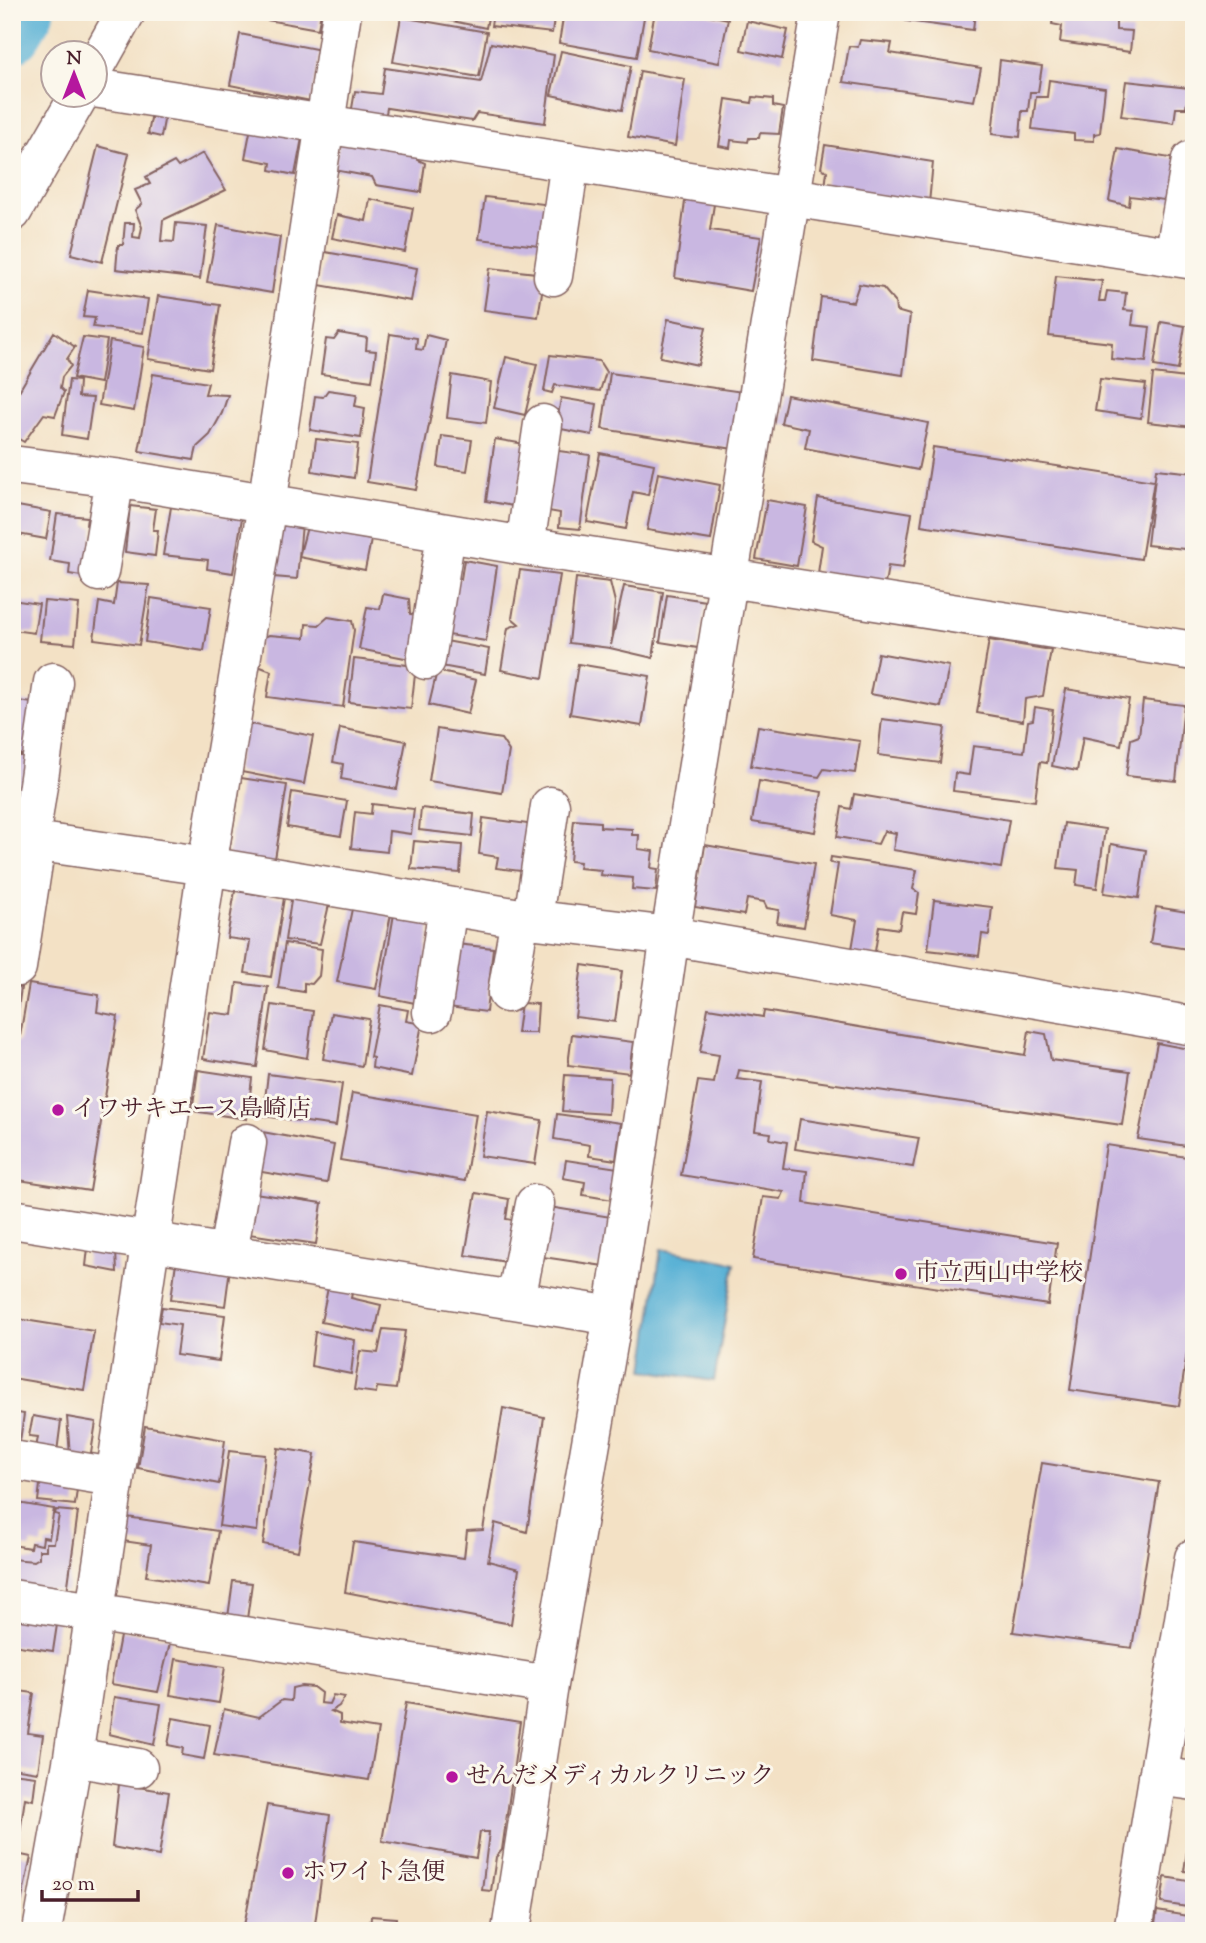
<svg xmlns="http://www.w3.org/2000/svg" width="1206" height="1943" font-family="'Sorts Mill Goudy','Noto Serif JP',serif">
<style>
.water{fill:#58b1d5;stroke:#516880;stroke-width:2}
.lines{fill:none;stroke-linecap:round;stroke-linejoin:round}
.river{stroke:#58b1d5;stroke-width:58}
.building{fill:#c9b7e1}
.minor-casing{stroke:#856361;stroke-width:41}
.minor{stroke:#fff;stroke-width:38}
.poi-dot{fill:#b5179e;stroke:#fbf7ec;stroke-width:2.5}
.labels{text-anchor:middle;dominant-baseline:central;stroke-width:6;stroke-linejoin:round;paint-order:stroke}
.poi-label{font-size:24px;fill:#4a1f2b;stroke:#fbf7ec;text-anchor:start}
</style>
<rect width="100%" height="100%" fill="#fbf7ec"/>
<filter id="ink" filterUnits="userSpaceOnUse"><feTurbulence type="fractalNoise" baseFrequency=".0143" numOctaves="2"/><feDisplacementMap in="SourceGraphic" scale="14" xChannelSelector="R" yChannelSelector="G"/><feConvolveMatrix kernelMatrix="1 2 1 2 8 2 1 2 1" color-interpolation-filters="sRGB"/></filter>
<filter id="wash" filterUnits="userSpaceOnUse"><feTurbulence type="fractalNoise" baseFrequency=".00686" numOctaves="4" result="noise"/><feDisplacementMap in="SourceGraphic" scale="28" xChannelSelector="R" yChannelSelector="G"/><feGaussianBlur stdDeviation="1.57" result="paint"/><feColorMatrix in="noise" values="0 0 0 0 0 0 0 0 0 0 0 0 0 0 0 0 0 1.4 0 .05"/><feComposite in="paint" operator="in"/></filter>
<g filter="url(#wash)">
<rect width="100%" height="100%" fill="#f3e1c5"/>
<path class="water" d="M661,1249L735,1263L714,1381L644,1370Z"/>
<g class="lines">
<path class="river" d="M12,34L25,12"/>
</g>
<g id="blocks">
<path class="building" d="M251,12H321L318,29L250,17Z
M409,12H489L486,28Z
M493,12H555L552,33L491,26Z
M564,12H645L637,57L559,43Z
M655,12H695L728,19L719,63L648,49Z
M907,12H975L973,30L906,21Z
M1054,12H1079L1116,18V30L1132,31L1130,52L1060,42L1062,26L1052,24Z
M401,17L487,32L479,77L393,62Z
M747,21L788,30L782,59L741,50Z
M240,34L321,50L311,101L230,85Z
M860,40L892,43L890,53L981,68L974,101L843,82L849,46L858,47Z
M491,43L554,55L545,123L477,113L472,121L387,108L385,119L351,114L355,91L381,94L385,68L481,82Z
M561,51L631,66L622,110L551,95Z
M1000,60L1042,66L1038,92H1030L1028,111H1022L1020,137L992,134Z
M640,71L685,79L675,146L628,137Z
M1049,80L1105,88L1100,133L1094,134V141L1074,140V134L1032,129L1036,97H1047Z
M1126,81L1189,88L1186,108H1176L1174,123L1121,116Z
M753,97L773,99V106L783,108L779,134L760,133L759,138H749L748,142L731,140L730,148L719,146L726,99L752,103Z
M152,113L165,115L161,137L148,134Z
M251,127L302,138L295,175L270,170L271,163L245,158Z
M341,134L420,149L418,160L425,163L421,192L376,185L372,177L334,170Z
M825,145L933,162L929,203L825,188L827,171L821,168Z
M98,146L129,154L102,262L71,254Z
M1118,149L1181,160L1173,201L1130,196L1129,206L1109,201Z
M203,153L226,190L163,220L161,241L174,242L176,223L207,226L200,279L116,269L118,245H123L125,223H134L133,237L140,238L142,227L135,210L142,204L135,190L150,184L146,177L174,162L178,167Z
M686,194L715,198L710,230L761,237L751,291L675,278Z
M485,197L552,205L547,247L479,239Z
M370,199L413,208L405,252L332,238L337,215L366,221Z
M218,225L280,237L272,293L207,282Z
M325,252L417,268L411,301L319,285Z
M490,268L545,274L538,317L484,310Z
M1056,276L1102,281L1099,301H1105L1107,291L1126,293L1124,310L1134,311L1132,325L1150,327L1146,362L1111,359L1112,343L1049,336Z
M859,284L883,288L895,302L896,311L910,315L903,375L813,361L821,297L853,302Z
M88,290L148,299L143,333L93,327L95,318L83,317Z
M158,296L220,305L210,369L148,359Z
M668,319L706,327L698,365L660,357Z
M1161,322L1185,326L1178,370L1154,366Z
M54,332L75,347L67,359L71,366L62,377L60,388L64,392L55,416L44,414L24,442L12,435V403Z
M339,333L367,338L366,350L376,351L372,381L321,374L326,339L334,340Z
M390,334L417,338L416,349L423,350L426,335L446,340L416,490L367,482Z
M83,337L107,340L100,383L73,378Z
M110,341L144,347L134,411L99,405Z
M550,355L599,361L606,372L600,391L555,385L552,393L544,391Z
M506,357L537,364L525,415L494,408Z
M610,373L743,392L734,449L602,429Z
M153,374L208,383L205,394L228,395L222,413L210,435L197,447L194,460L139,451Z
M1153,374L1194,379V427L1148,422Z
M452,375L491,382L486,423L447,418Z
M1100,379L1146,384L1141,418L1095,411Z
M69,380L79,381L78,397L93,398L87,439L62,435Z
M328,390L357,394L355,406L365,408L361,438L310,430L315,396L323,397Z
M787,395L928,423L918,470L805,448L809,429L781,423Z
M561,398L597,404L592,435L556,428Z
M442,436L472,440L467,471L438,467Z
M316,439L358,444L354,478L312,471Z
M495,439L530,445L513,506L486,501Z
M933,447L1154,481L1141,559L921,525Z
M551,450L590,455L580,529L559,527L560,513L543,510Z
M600,453L654,464L648,495L633,492L626,529L587,522Z
M1156,469L1194,473V550L1147,545Z
M658,473L720,485L711,540L647,530Z
M818,498L912,513L903,568L888,566L885,584L818,573L822,546L811,541Z
M767,500L807,507L797,566L756,559Z
M12,505L51,512L46,539L12,533Z
M130,506L156,509L153,530H158L155,556L125,552Z
M171,507L242,518L233,573L207,569L208,560L163,555Z
M57,514L87,517L86,525L93,528L87,577L69,574L70,564L50,561Z
M278,523L302,524L297,579L274,577Z
M307,527L371,540L365,570L299,557Z
M464,560L497,566L486,641L442,634L451,578L461,579Z
M520,570L560,575L543,678L501,670L508,628L519,624L512,618Z
M576,578L610,582L615,602L611,645L624,586L663,592L653,658L610,648L569,643Z
M117,583L149,585L139,645L94,639L99,602L114,605Z
M383,594L409,599L410,614L428,617L420,661L359,649L367,607L380,609Z
M667,595L706,601L698,648L660,642Z
M151,598L211,607L204,651L145,642Z
M12,600L39,604L34,633L12,630Z
M44,601L79,604L75,644L40,641Z
M328,617L352,621L354,630L343,707L267,697L271,671L258,666L260,639L269,635L305,638L306,624L319,625Z
M989,640L1051,650L1043,696L1025,699L1023,721L977,713Z
M446,641L489,649L485,674L441,666Z
M878,653L949,666L941,707L870,694Z
M354,659L416,666L411,709L349,702Z
M578,664L650,676L642,726L570,714Z
M437,671L476,680L468,714L429,705Z
M1066,689L1129,699L1121,745L1083,737L1077,771L1052,766Z
M12,700L39,704L30,756L12,753Z
M1143,700L1184,705L1176,781L1126,776L1131,739L1139,736Z
M1035,707L1053,710L1047,763L1040,762L1035,801L953,791L955,773L969,775L973,746L1024,752L1028,721L1033,720Z
M882,719L945,727L940,763L878,755Z
M245,723L313,736L304,784L236,771Z
M758,726L860,741L855,773L824,769L819,777L751,766Z
M340,728L406,741L397,789L341,779L343,764L333,762Z
M437,729L501,739L509,751L502,793L429,781Z
M12,755L29,757L22,804L12,802Z
M241,778L287,785L274,865L228,857Z
M759,781L822,792L815,832L752,822Z
M292,792L347,801L341,836L287,827Z
M854,794L1009,820L1001,868L893,850L896,833L884,831L878,844L837,837L842,807L851,809Z
M372,804L414,809L411,834L389,831L387,852L351,848L355,812L371,814Z
M421,808L474,814L472,836L419,830Z
M483,818L535,825L529,872L496,868L498,857L479,854Z
M574,820L600,822V827L632,829V835H639L638,849L653,851L651,868L658,869L656,891L632,889L633,878L600,875L601,870L579,868L580,862L570,861Z
M1064,823L1105,829L1097,888L1076,885L1078,870L1058,868Z
M414,841L462,845L460,873L411,869Z
M1111,844L1146,850L1139,898L1104,893Z
M705,845L814,864L804,927L777,923L779,910L767,908L764,902L747,899L744,915L695,907Z
M831,857L917,870L913,889L919,893L916,914L902,912L899,929L879,926L874,958L851,955L857,920L830,915L838,864L830,863Z
M235,891L284,898L271,977L245,973L250,941L227,938Z
M292,894L330,900L320,944L285,940Z
M934,900L992,907L989,935L982,934L979,956L928,950Z
M353,904L391,914L376,989L337,982Z
M1156,907L1194,913V950L1150,943Z
M394,914L430,922L420,1004L380,996Z
M285,943L322,949L319,976L312,984L304,983V992L278,988Z
M456,944L493,948L486,1012L448,1007Z
M582,965L622,971L615,1022L575,1017Z
M237,983L268,987L257,1067L203,1059L210,1012L233,1015Z
M29,984L99,995L97,1012L118,1016L90,1191L12,1179V1041L19,1042Z
M12,987L21,988L15,1030H12Z
M521,1003L538,1004L536,1033H517Z
M272,1005L313,1011L307,1058L265,1050Z
M380,1005L408,1010L406,1021L422,1024L412,1076L372,1068L373,1058L370,1057Z
M708,1008L763,1017L764,1011L1025,1055L1029,1031L1046,1034L1051,1060L1130,1071L1122,1125L739,1070L737,1079L762,1082L755,1131L771,1133L770,1139L787,1142L783,1168L807,1171L804,1203L1057,1243L1048,1305L753,1259L763,1197L781,1199L784,1192L681,1175L698,1081L714,1083L719,1055L700,1052Z
M331,1013L369,1019L362,1066L323,1059Z
M572,1034L633,1042L629,1073L568,1065Z
M1157,1043L1194,1050V1147L1138,1139Z
M198,1070L252,1078L247,1119L192,1111Z
M268,1074L342,1084L336,1126L263,1116Z
M565,1075L610,1078L608,1114L562,1111Z
M352,1093L476,1114L465,1181L340,1160Z
M487,1111L542,1120L535,1164L480,1156Z
M557,1114L621,1123L616,1160L589,1156L590,1145L554,1139Z
M800,1119L919,1138L913,1167L795,1149Z
M257,1131L334,1145L327,1183L250,1170Z
M1106,1145L1194,1158V1305L1179,1406L1070,1390Z
M566,1160L618,1168L613,1200L583,1195L585,1182L563,1178Z
M248,1192L322,1203L316,1244L242,1233Z
M476,1193L509,1199L506,1219L519,1221L512,1263L465,1255Z
M543,1206L611,1217L604,1266L536,1256Z
M88,1248L116,1251L117,1272L86,1266Z
M176,1262L230,1268L225,1306L171,1299Z
M329,1283L353,1288L351,1298L381,1305L375,1333L321,1322Z
M162,1307L225,1315L219,1361L176,1355L180,1325L159,1322Z
M12,1318L94,1331L84,1390L12,1378Z
M383,1329L405,1331L396,1389L377,1387L376,1393L354,1390L360,1351L378,1353Z
M315,1332L355,1340L351,1374L311,1366Z
M503,1408L544,1417L527,1532L495,1523L488,1561L519,1569L511,1624L345,1592L353,1542L464,1558L467,1531L483,1530Z
M12,1412L24,1414L20,1441H15L14,1452Z
M33,1416L61,1421L57,1452L36,1448L38,1437L29,1436Z
M67,1417L96,1422L90,1459L70,1455Z
M145,1426L225,1440L219,1484L138,1468Z
M278,1448L315,1454L298,1551L263,1544Z
M229,1451L265,1455L257,1531L219,1526Z
M1042,1463L1159,1482L1132,1648L1013,1632Z
M41,1477L78,1482L75,1505L38,1501Z
M12,1502L54,1509L49,1538L43,1537L42,1545L31,1543L30,1548L12,1545Z
M56,1510L78,1512L67,1592L12,1583V1559L34,1561L39,1558V1550H46V1543H54L59,1515L55,1514Z
M127,1517L218,1531L209,1586L146,1576L151,1545L123,1541Z
M233,1581L252,1583L247,1619L228,1617Z
M12,1611L58,1618L53,1651L12,1645Z
M121,1631L171,1639L158,1692L111,1684Z
M176,1659L225,1667L219,1703L170,1695Z
M301,1686L313,1687L321,1693L320,1703L329,1704L333,1695L345,1697L339,1706L331,1711L340,1715V1723L378,1729L369,1780L214,1755L224,1709L259,1717L282,1700L291,1701L292,1688Z
M12,1690L34,1693L28,1733L43,1735L38,1772L12,1768Z
M114,1697L161,1704L154,1745L109,1734Z
M406,1703L520,1722L502,1850L496,1857L491,1891L482,1890L489,1832H480L476,1858L382,1841Z
M173,1718L210,1725L204,1759L182,1755L183,1748L168,1745Z
M12,1773L36,1776L33,1800L25,1798L19,1839H12Z
M119,1784L169,1792L159,1856L112,1847Z
M267,1805L330,1815L314,1931H243Z
M1192,1817H1194V1872L1184,1871Z
M12,1853L31,1857L19,1912L12,1911Z
M1165,1877L1194,1882V1908L1161,1903Z
M1157,1911L1194,1917V1931H1154Z
M371,1916L396,1918V1931H370Z"/>
</g>
</g>
<g filter="url(#ink)">
<use href="#blocks" fill-opacity="0" stroke="#856361" stroke-width="2"/>
<g class="lines">
<defs>
<path id="minor" d="M94,69L126,12
M94,88L1194,260
M12,212L80,94
M1174,256L1191,160
M553,276L570,162
M12,465L115,478L525,546L1194,651
M525,546L543,424
M99,572L115,478
M426,660L446,534
M12,838L207,866L520,918L670,936L1194,1026
M533,918L550,806
M17,967L34,857L32,826L53,682
M507,993L520,918
M432,1012L448,906
M12,1219L613,1316
M228,1253L247,1143
M516,1299L535,1204
M12,1460L113,1477
M12,1599L549,1685
M73,1757L138,1768
M1158,1776L1194,1781
M42,1931L73,1757L207,866L267,504L342,12
M511,1931L549,1685L613,1316L670,936L821,12
M1133,1931L1194,1558"/>
</defs>
<use href="#minor" class="minor-casing"/>
<use href="#minor" class="minor"/>
</g>
</g>
<g class="poi-dot">
<circle cx="58" cy="1110" r="7"/>
<circle cx="901" cy="1274" r="7"/>
<circle cx="452" cy="1777" r="7"/>
<circle cx="288" cy="1873" r="7"/>
</g>
<g class="labels">
<g class="poi-label">
<text x="72" y="1110">イワサキエース島崎店</text>
<text x="915" y="1274">市立西山中学校</text>
<text x="466" y="1777">せんだメディカルクリニック</text>
<text x="302" y="1873">ホワイト急便</text>
</g>
</g>
<rect width="1206" height="1943" fill="none" stroke="#fbf7ec" stroke-width="42"/>
<g transform="translate(74 74)"><circle r="33" fill="#fbf7ec" stroke="#b4a19f" stroke-width="2"/>
<path d="M0-5L12 26L0 18L-12 26Z" fill="#b5179e"/>
<text y="-10" font-size="19" font-weight="bold" text-anchor="middle" fill="#4a1f2b">N</text>
</g>
<path d="M42 1890v10h96v-10" fill="none" stroke="#4a1f2b" stroke-width="3.5"/>
<text x="52" y="1890" font-size="21" fill="#4a1f2b" stroke="#fbf7ec" stroke-width="5" paint-order="stroke">20 m</text>
</svg>
